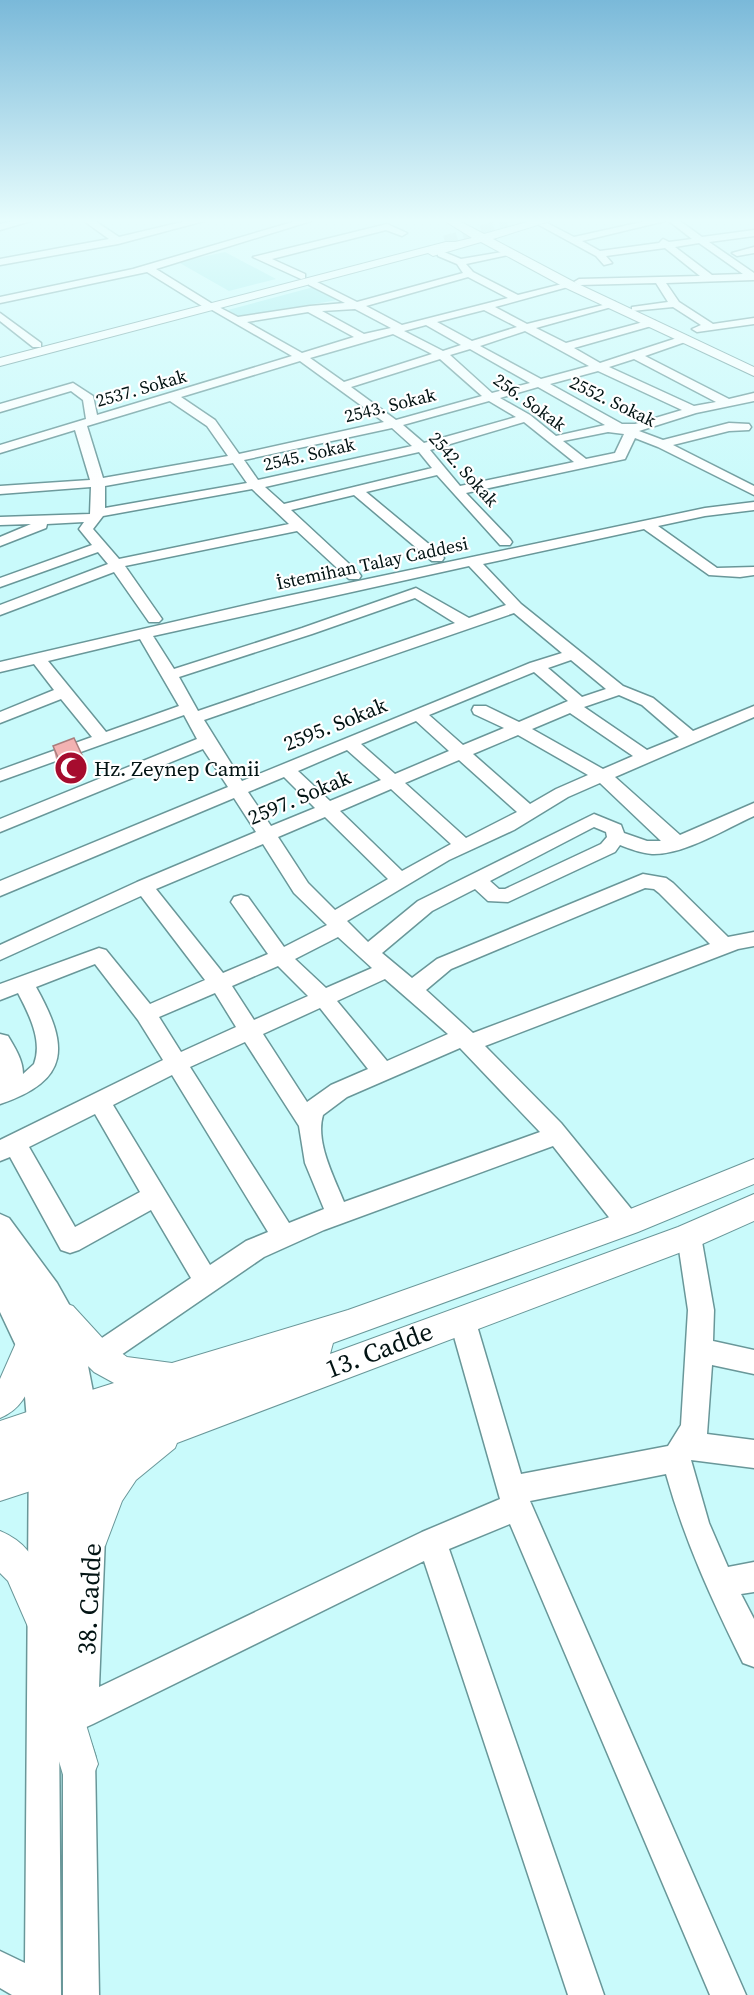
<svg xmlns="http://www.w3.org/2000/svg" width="754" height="1995" font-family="'Source Serif 4',serif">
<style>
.green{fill:#9febed}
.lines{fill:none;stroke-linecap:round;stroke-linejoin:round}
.major-tunnel{stroke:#abd7d8;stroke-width:13;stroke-dasharray:13 6;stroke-linecap:butt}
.minor-casing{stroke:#699799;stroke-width:3}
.major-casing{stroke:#699799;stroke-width:2}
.minor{fill:#fff;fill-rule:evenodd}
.major{fill:#fff;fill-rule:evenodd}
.wall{fill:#d19999}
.shaded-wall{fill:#aa7d7d}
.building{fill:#f3b2b2;stroke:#aa7d7d;stroke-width:1.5}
.labels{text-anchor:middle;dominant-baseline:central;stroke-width:4.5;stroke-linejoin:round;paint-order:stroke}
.far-street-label{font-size:18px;fill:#021313;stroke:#fff}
.street-label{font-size:21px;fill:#021313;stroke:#fff}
.poi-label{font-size:21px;fill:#021313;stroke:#fff;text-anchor:start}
.near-street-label{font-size:26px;fill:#021313;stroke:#fff}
</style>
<rect width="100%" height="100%" fill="#c9fafb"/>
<path class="green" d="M225,252L276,279L229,291L178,262Z
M310,288H317L337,300L240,317L228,310Z"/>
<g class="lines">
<path class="major-tunnel" d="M445,242L508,224"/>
<defs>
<path id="minor" d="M13,221H31L0,230V224Z
M84,221H95L119,237L186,221H204L118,244L0,265V259L109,239Z
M296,221H311L156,269L211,303L238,317L310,306L345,303L309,285V281L313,280L357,302L463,273L457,264L438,256V252H444L461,259L508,251V255L466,264L473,272L518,295L570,282L575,285L495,307L527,324L615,302V306L536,328L566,343L647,321H655V325L574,348L600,363L680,337H688V341L645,356L729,399L754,393V401L696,413L639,431L663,440L729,423L749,424L751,427L749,430L729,431L673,445L754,486V495L658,447L635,438L625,459L466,493L510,539L512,542L510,545H500L437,475L366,492L442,555L444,558L442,561H432L354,495L291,510L359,573L361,576L359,579H349L297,531L125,566L162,619L159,622H149L114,572L0,615V605L108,564L98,552L0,587V578L92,545L79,529L84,522L47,524L46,528L0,546V537L31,524L0,525V517L90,514L91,487L0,494V486L90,480L75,430L0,453V445L86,419L83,400L71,391L0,412V404L73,383L93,396L97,415L292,356L207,307L202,306L147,272L0,303V297L133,269ZM468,277L508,298L402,325L366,306ZM355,309L391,328L364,334L322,311ZM484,310L517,327L472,341L437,322ZM308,312L354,337L302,353L247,322ZM426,325L461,345L443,351L404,331ZM525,331L589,366L541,379L480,346ZM393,334L432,354L344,382L310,358ZM470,349L530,383L492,393L450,355ZM440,359L482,396L396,420L351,387ZM634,359L716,402L694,406L609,367ZM300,361L384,422L239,454L215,420L181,397ZM598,371L682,410L635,424H622L550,384ZM538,387L605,425L556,436L530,415L500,398ZM170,401L207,426L228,456L103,478L87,426ZM489,401L516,417L424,443L403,425ZM524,422L574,462L460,486L430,450ZM392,428L412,446L258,480L244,460ZM608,432L624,434L615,453L586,459L563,441ZM419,452L432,468L284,504L265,487ZM233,463L247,483L105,508V486ZM252,489L289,524L119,559L93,529L103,516Z
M646,221H665L582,241L600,251L659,243L663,239L669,242L692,239L669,221H680L702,237L754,230V236L709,242L754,273V280L666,283L679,302L713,324L754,318V324L697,332L692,329L701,325L673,307L632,311V307L668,302L656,283L579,285L574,282L579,279L700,276L665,248L606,256L612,263L604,265L596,256L539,225L547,223L574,237ZM699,243L743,274L712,275L675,247Z
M387,224L407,233L402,236L386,230L272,259L305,274V278L301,279L253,257Z
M754,247V253L737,256L732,253Z
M0,313L41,343V347H33L0,321Z
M754,502V510L705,516L658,526L717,568L754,567V575L740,577L709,575L644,529L483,564L521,604L623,686L653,698L693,731L754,706V717L615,777L680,835L754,803V816C725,829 684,855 652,854C641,853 630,849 620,845L615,852L508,902L488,901L475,889L432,911L382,953L412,978L437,959L643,874L666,878L673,883L728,937L754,932V946L738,949L485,1046L561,1123L637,1216L640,1223L637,1230L628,1234L619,1230L553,1146L324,1230L264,1257L105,1366L96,1369L88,1366L105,1453L107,1487L99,1687L422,1532L500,1499L449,1319L453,1311L462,1307L471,1311L475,1319L521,1474L668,1446L681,1425L688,1310L677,1236L680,1228L689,1225L698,1228L701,1236L714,1310L713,1341L754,1350V1374L712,1365L707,1434L754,1440V1468L691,1460L709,1523L728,1567L754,1562V1592L741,1594L754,1619V1667L743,1663C712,1600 685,1542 666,1474L530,1501L746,1995H710L510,1524L449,1549L604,1995H568L424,1561L93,1724L82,1729L71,1724L66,1712L79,1487L77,1453L68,1390L50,1319L39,1299L0,1245V1214L9,1218L57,1283L71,1308L85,1353L87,1348L191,1278L151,1210L79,1250L70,1253L61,1250L10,1157L0,1161V1140L163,1060L138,1020L95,964L36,987C69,1046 71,1080 0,1104V1034L8,1036C15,1048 23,1060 23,1074L34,1064C43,1041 29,1014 18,993L0,1000V984L99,948L106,950L150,1004L205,980L141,896L0,960V945L137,882L256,832L234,798L0,896V881L228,787L203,749L0,832V819L197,739L184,715L0,781V770L92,737L61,699L0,723V712L54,690L34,664L0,672V662L268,600L705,508ZM469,566L506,605L469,618L416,588L302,628L174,669L153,636ZM415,598L455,623L198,711L179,677L312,634ZM514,613L562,653L530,663L242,781L204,720ZM140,639L179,706L106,732L48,661ZM571,660L606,689L582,697L548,668ZM534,672L568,701L519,722L486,706H474L472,710L474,714L504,728L463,745L429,715ZM619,695L642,705L679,737L647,750L584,707ZM570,713L633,756L603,769L532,729ZM416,721L449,751L395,774L361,744ZM518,735L588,775L556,789L530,804L473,754ZM347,750L381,780L330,801L298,771ZM459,760L517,812L466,838L405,783ZM284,777L315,808L271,826L248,792ZM600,783L661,841H647L624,833L621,825L594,814L418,901L368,942L347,921L449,860L514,830L568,797ZM391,789L451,844L402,871L340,811ZM325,817L388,879L335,910L308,883L278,837ZM594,827L606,832L607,837L601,844L505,889H499L490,881ZM263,844L294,893L327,925L284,947L248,897L241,895L234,897L231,902L268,954L223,973L156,889ZM645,888L654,889L659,893L710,944L473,1033L426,990L451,969ZM338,937L372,968L326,988L295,959ZM278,966L308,996L254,1020L232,986ZM385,979L448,1034L387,1061L337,1001ZM215,993L236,1027L181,1052L159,1017ZM320,1008L368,1069L331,1085L307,1102L263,1034ZM245,1042L299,1126L305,1163L324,1209L289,1223L190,1067ZM460,1048L540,1132L344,1202C334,1177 315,1142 323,1115L347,1097ZM172,1075L268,1232L246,1241L210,1265L113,1105ZM95,1114L140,1192L75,1227L29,1147Z
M0,1274L9,1277L43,1347L53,1397L57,1444L61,1995H12L0,1988V1951L25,1963L29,1444L25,1397L17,1348L0,1312Z
M79,1740L91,1744L95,1756L99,1995H63V1756L67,1744Z"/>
<path id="major" d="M445,221H459L484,234L531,221H550L493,239L574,282L754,367V376L566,288L481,242L433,256L428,253L0,366V358L446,242H455L472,238Z
M754,1159V1184L638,1232L333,1343L330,1354L678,1227L754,1194V1221L700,1245L177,1443L175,1448L136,1480L122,1501L105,1546L92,1551L82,1547L84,1718L98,1764L92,1778L78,1784L64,1778L46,1718L45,1642L32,1636L8,1581L0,1573V1531C26,1542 34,1557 45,1581L49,1485L0,1501V1421L45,1406L38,1367C29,1389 24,1408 0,1418V1379L19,1336L27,1333L15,1302L0,1275V1241L18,1250L40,1286L49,1309L51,1306L62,1302L73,1306L106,1342L127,1357L172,1363L348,1310L618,1214ZM60,1338L94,1372L114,1383L76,1395L69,1361ZM104,1467L97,1478L83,1511L84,1474Z"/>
</defs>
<use href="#minor" class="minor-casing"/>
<use href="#major" class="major-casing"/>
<use href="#minor" class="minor"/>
<use href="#major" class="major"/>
</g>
<path class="wall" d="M53,746L83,757L86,774L64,780L57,763Z"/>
<path class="shaded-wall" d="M83,757L86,774L64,780L60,762Z"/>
<path class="building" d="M74,738L83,757L60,762L53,746Z"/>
<linearGradient id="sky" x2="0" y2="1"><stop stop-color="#7ab9d9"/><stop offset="0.44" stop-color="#e7fdfd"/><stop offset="1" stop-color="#e7fdfd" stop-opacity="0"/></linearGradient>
<rect width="754" height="501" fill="url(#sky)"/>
<defs>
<symbol id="mosque-disc" viewBox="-11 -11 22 22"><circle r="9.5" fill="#a60c2e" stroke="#fff"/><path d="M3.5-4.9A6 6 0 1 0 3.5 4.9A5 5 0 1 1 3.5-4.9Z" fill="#fff"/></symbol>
</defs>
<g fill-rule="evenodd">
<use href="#mosque-disc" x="52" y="749" width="38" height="38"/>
</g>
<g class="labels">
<g class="far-street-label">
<text transform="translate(141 388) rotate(-16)">2537. Sokak</text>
<text transform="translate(613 401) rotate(26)">2552. Sokak</text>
<text transform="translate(530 402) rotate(36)">256. Sokak</text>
<text transform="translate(390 405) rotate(-14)">2543. Sokak</text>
<text transform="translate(309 454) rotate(-13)">2545. Sokak</text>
<text transform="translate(464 469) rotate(48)">2542. Sokak</text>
<text transform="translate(372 563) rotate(-12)">İstemihan Talay Caddesi</text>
</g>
<g class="street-label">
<text transform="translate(335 724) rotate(-22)">2595. Sokak</text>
<text transform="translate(299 797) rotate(-23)">2597. Sokak</text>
</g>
<g class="poi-label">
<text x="94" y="768">Hz. Zeynep Camii</text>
</g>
<g class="near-street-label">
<text transform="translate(379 1350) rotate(-21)">13. Cadde</text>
<text transform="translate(89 1599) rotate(-87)">38. Cadde</text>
</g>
</g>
</svg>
